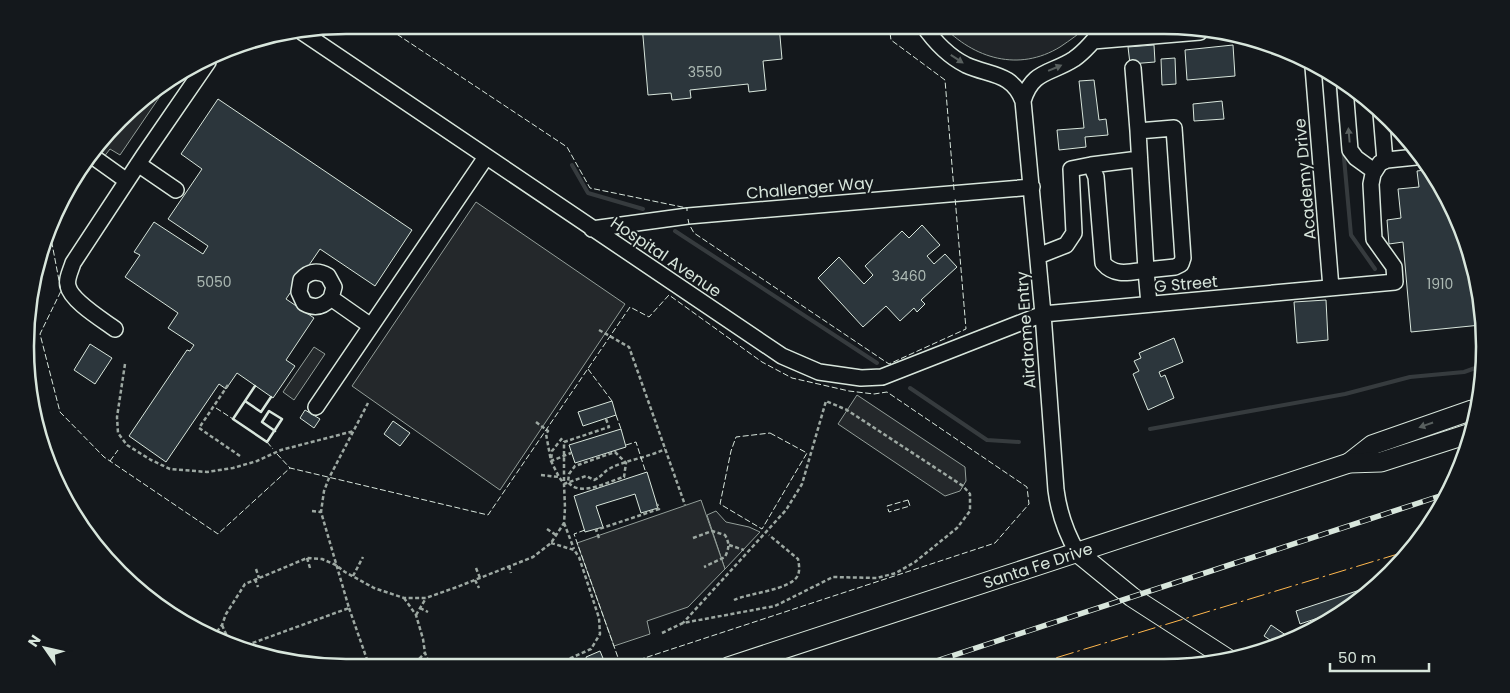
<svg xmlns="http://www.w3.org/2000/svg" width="1510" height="693" font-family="Poppins,sans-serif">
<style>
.green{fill:#202428;stroke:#939e99}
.parking{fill:#24282b;stroke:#939e99}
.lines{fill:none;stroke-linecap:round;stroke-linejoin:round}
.stream{stroke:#363b3e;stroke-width:4}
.building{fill:#2c363c;stroke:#d8e6dc}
.minor-casing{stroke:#d8e6dc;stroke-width:18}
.major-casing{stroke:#d8e6dc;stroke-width:21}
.path{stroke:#9da8a2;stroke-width:2.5;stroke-dasharray:4 2.5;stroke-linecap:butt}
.minor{stroke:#14181c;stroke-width:15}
.major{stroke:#14181c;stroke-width:19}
.rail-casing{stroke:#d8e6dc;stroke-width:5.5}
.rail{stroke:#14181c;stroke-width:4;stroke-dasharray:11;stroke-linecap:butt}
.fence{stroke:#d8e6dc;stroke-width:1;stroke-dasharray:6 2.5;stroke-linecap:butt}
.wall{stroke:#d8e6dc;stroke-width:2.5}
.power{stroke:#ffb74d;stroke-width:1;stroke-dasharray:18 4 2.5 4;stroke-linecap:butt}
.oneway{fill:#59605f}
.labels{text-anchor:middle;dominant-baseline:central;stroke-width:4;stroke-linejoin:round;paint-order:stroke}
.number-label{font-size:14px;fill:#adbab4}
.street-label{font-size:16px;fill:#d8e6dc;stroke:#14181c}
.rim{fill:none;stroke:#d8e6dc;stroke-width:2.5}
</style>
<rect width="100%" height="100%" fill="#14181c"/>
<path class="green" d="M942,25H1087C1080,34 1070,40 1060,47C1019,72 974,59 942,25Z
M716,511L726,522L749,527L760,532L725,569L707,515Z"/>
<path class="parking" d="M167,86L120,155L110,149L97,166L89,160L135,105Z
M476,202L625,304L500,490L352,386Z
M314,347L325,354L294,400L283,392Z
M857,395L965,467L966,481L960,491L945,496L838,424Z
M701,500L725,569L688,607L647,621L650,634L614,646L577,543Z"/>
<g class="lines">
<path class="stream" d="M1337,83L1340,121
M1343,147L1351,235L1375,269
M572,165L588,193L643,209
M675,231L877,363
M910,388L987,440L1019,442
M1150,429L1345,394L1410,377L1464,372L1481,366"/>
</g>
<path class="building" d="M642,25H779L782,59L763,61L766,90L749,92L748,84L690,90L691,98L672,100L671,93L648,95Z
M1154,45L1155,62L1130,64L1128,47Z
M1233,45L1235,76L1187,80L1185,50Z
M1175,58L1176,84L1162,85L1161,59Z
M1094,80L1099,120L1106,119L1108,135L1085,137L1086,147L1059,150L1057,130L1084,128L1079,81Z
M218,99L412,230L375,286L320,249L286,299L314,318L286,360L295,366L273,398L237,373L226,389L219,384L166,462L129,436L187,350L190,351L194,345L168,328L178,313L125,277L140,255L134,252L154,222L203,254L208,246L168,219L202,169L181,154Z
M1222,101L1224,119L1194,121L1193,104Z
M1425,170L1460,223L1481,325L1411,332L1403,242L1389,244L1387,220L1401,218L1398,189L1419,187L1417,171Z
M922,225L940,245L927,256L934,264L945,254L957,267L921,300L925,304L917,312L914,308L900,321L886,306L863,327L818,278L839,257L864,284L873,275L865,266L902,231L909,238Z
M1326,300L1328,340L1297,343L1294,302Z
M1174,338L1183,362L1159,372L1161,377L1165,375L1174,398L1148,410L1133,374L1139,371L1134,361L1141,358L1139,353Z
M90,344L112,358L95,384L74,370Z
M612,401L616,415L583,426L578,412Z
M305,410L320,419L314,428L300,418Z
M393,421L410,433L400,446L384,434Z
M621,429L626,447L575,463L569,445Z
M647,472L658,508L641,513L635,494L596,506L603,527L585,532L574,496Z
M1375,585L1359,601L1348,608L1300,624L1296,611Z
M1271,625L1293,640L1279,646L1264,636Z
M600,651L605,663L589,667L586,657Z"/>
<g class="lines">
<defs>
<path id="minor" d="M923,25C934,41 948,56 966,65C990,76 1012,72 1023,101L1043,314L1056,490C1059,513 1065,531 1077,552
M302,32L782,356L819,372L861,378L882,377L1043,314L1395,282L1394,267L1374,239L1371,184L1373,174L1380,163L1387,160L1416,157
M1093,41L1200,32
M1313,67L1331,288
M1133,68L1138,131L1174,128L1183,258L1181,264L1175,267L1146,270L1149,304
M1345,88L1350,150L1356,158L1374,171
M1023,101C1032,70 1051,74 1074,59C1087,50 1097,37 1106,25
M1381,113L1385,161
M92,156L127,181
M138,164L176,190
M1091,165L1139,159
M592,229L688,216L1032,187
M1038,256L1066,245L1074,233L1071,169L1091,165L1096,177L1103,263C1115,277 1130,272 1146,270L1138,131
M331,298C323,307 315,309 304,303L299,292L301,280C309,271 318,270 328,276L334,287L331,298L371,326
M115,329C103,320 71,301 68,286C66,279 71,270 73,263L144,155L208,62
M316,407L486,157"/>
<g id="major">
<path d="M1349,463L1372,445L1472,410"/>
<path d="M1077,552L1132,597L1228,659"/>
<path id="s1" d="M728,667L1349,463L1381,462L1468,434"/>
</g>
</defs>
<use href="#minor" class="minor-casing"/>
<use href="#major" class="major-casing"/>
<path class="path" d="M599,330L629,347L685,505
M125,364L117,417L118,433L127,445L151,460L170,469L207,472L233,468L257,461L281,450L354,431
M228,385L199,428L240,456
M606,419L609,427L564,442V484L586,476L594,480C603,476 603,472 609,469C625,460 647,458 665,449
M536,422L548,431L546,434L551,461L571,453
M615,452L626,463L624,477C609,481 580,498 568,482L569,474L575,466Z
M541,475L559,477
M312,511L321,512
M564,523L574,549
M547,529L556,535
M599,538L596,530L659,509L657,504
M693,538L712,531L725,535C730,544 729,548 725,557L704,567
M551,543L574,550L579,557L599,618L600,634L591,649L564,661L556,667
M729,545L744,550
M307,558L310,568
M509,566L511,573
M476,568L480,578
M256,569L259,578
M353,576L363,557
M255,579L258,587
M475,580L479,588
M404,598L416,615L423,639L425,653L431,668
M734,600C748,593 792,590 798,575C800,570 799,564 798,559L769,535
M349,608L370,668
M420,608L428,612
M416,615L426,598
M222,625L231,645
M662,633L683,623L775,606L833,577L877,578L896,573L915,562L957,528L970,511V494L963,486L847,410L826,401L802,484L786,510L683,623
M213,637L222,625L226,614L245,584L307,558L322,559L336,565L345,572L374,588L404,598H426L457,587L533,557L551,543L564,523L565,508L564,484L559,477L551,461L552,451L563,437
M227,644L247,645L349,608L321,512L324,491L329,478L368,403
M410,668L425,653"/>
<use href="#minor" class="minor"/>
<use href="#major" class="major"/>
<defs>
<path id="rail" d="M921,666L1446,494"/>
</defs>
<use href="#rail" class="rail-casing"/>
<use href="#rail" class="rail"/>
<path class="fence" d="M383,25L567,147L590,188L687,208V211
M889,25L891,40L945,80L954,190
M688,219L689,224L694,233L889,364L966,329L955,197
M50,233L61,291L40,334L60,412L104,457L218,534L290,468L488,515L630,307L649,317L669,295L762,362L792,378L849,391L874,394L887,392L1027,487L1029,504L995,543L617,667
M588,369L612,401
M216,408L233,419
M616,415L621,429
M770,433L807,453L762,529L720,504L731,451L736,437Z
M267,442L273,449
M626,445L636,442L646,473
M277,454L290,468
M110,461L118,450
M908,500L910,506L889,512L887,506Z
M585,530L574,534L621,666"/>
<path class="wall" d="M255,386L233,419L267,442L282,419L269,411L262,422L275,431
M245,401L261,412L271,397"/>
<path class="power" d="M1029,666L1411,550"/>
</g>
<defs><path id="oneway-solid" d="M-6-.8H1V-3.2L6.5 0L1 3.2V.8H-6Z" transform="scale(1.25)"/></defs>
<g class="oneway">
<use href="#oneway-solid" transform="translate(957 59) rotate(33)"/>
<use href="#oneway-solid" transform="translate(1055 68) rotate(-23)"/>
<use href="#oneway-solid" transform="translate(1349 135) rotate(-95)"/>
<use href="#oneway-solid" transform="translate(1426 425) rotate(161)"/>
</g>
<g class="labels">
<g class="number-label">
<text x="705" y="72">3550</text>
<text x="909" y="276">3460</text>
<text x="214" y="282">5050</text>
<text x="1440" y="284">1910</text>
</g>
<g class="street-label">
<text transform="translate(1305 179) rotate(-95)">Academy Drive</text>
<text transform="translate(810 188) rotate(-5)">Challenger Way</text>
<text transform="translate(666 257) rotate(34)">Hospital Avenue</text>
<text transform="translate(1186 284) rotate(-5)">G Street</text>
<text transform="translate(1026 330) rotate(-94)">Airdrome Entry</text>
<text stroke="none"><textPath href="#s1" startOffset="326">Santa Fe Drive</textPath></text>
</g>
</g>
<path d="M0 0H1510V693H0ZM346 34H1164A312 312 0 0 1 1476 346V347A312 312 0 0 1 1164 659H346A312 312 0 0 1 34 347V346A312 312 0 0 1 346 34Z" fill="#14181c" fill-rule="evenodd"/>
<path class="rim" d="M346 34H1164A312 312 0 0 1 1476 346V347A312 312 0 0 1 1164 659H346A312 312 0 0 1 34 347V346A312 312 0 0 1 346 34Z"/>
<g transform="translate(45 648) rotate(304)" stroke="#14181c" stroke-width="4" paint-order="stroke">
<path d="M0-4L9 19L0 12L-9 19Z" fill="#d8e6dc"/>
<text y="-8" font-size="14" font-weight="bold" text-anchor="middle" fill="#d8e6dc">N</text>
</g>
<path d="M1330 663v8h99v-8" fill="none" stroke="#d8e6dc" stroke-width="2.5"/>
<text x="1338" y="663" font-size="15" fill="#d8e6dc" stroke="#14181c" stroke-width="4" paint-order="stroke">50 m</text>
</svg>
